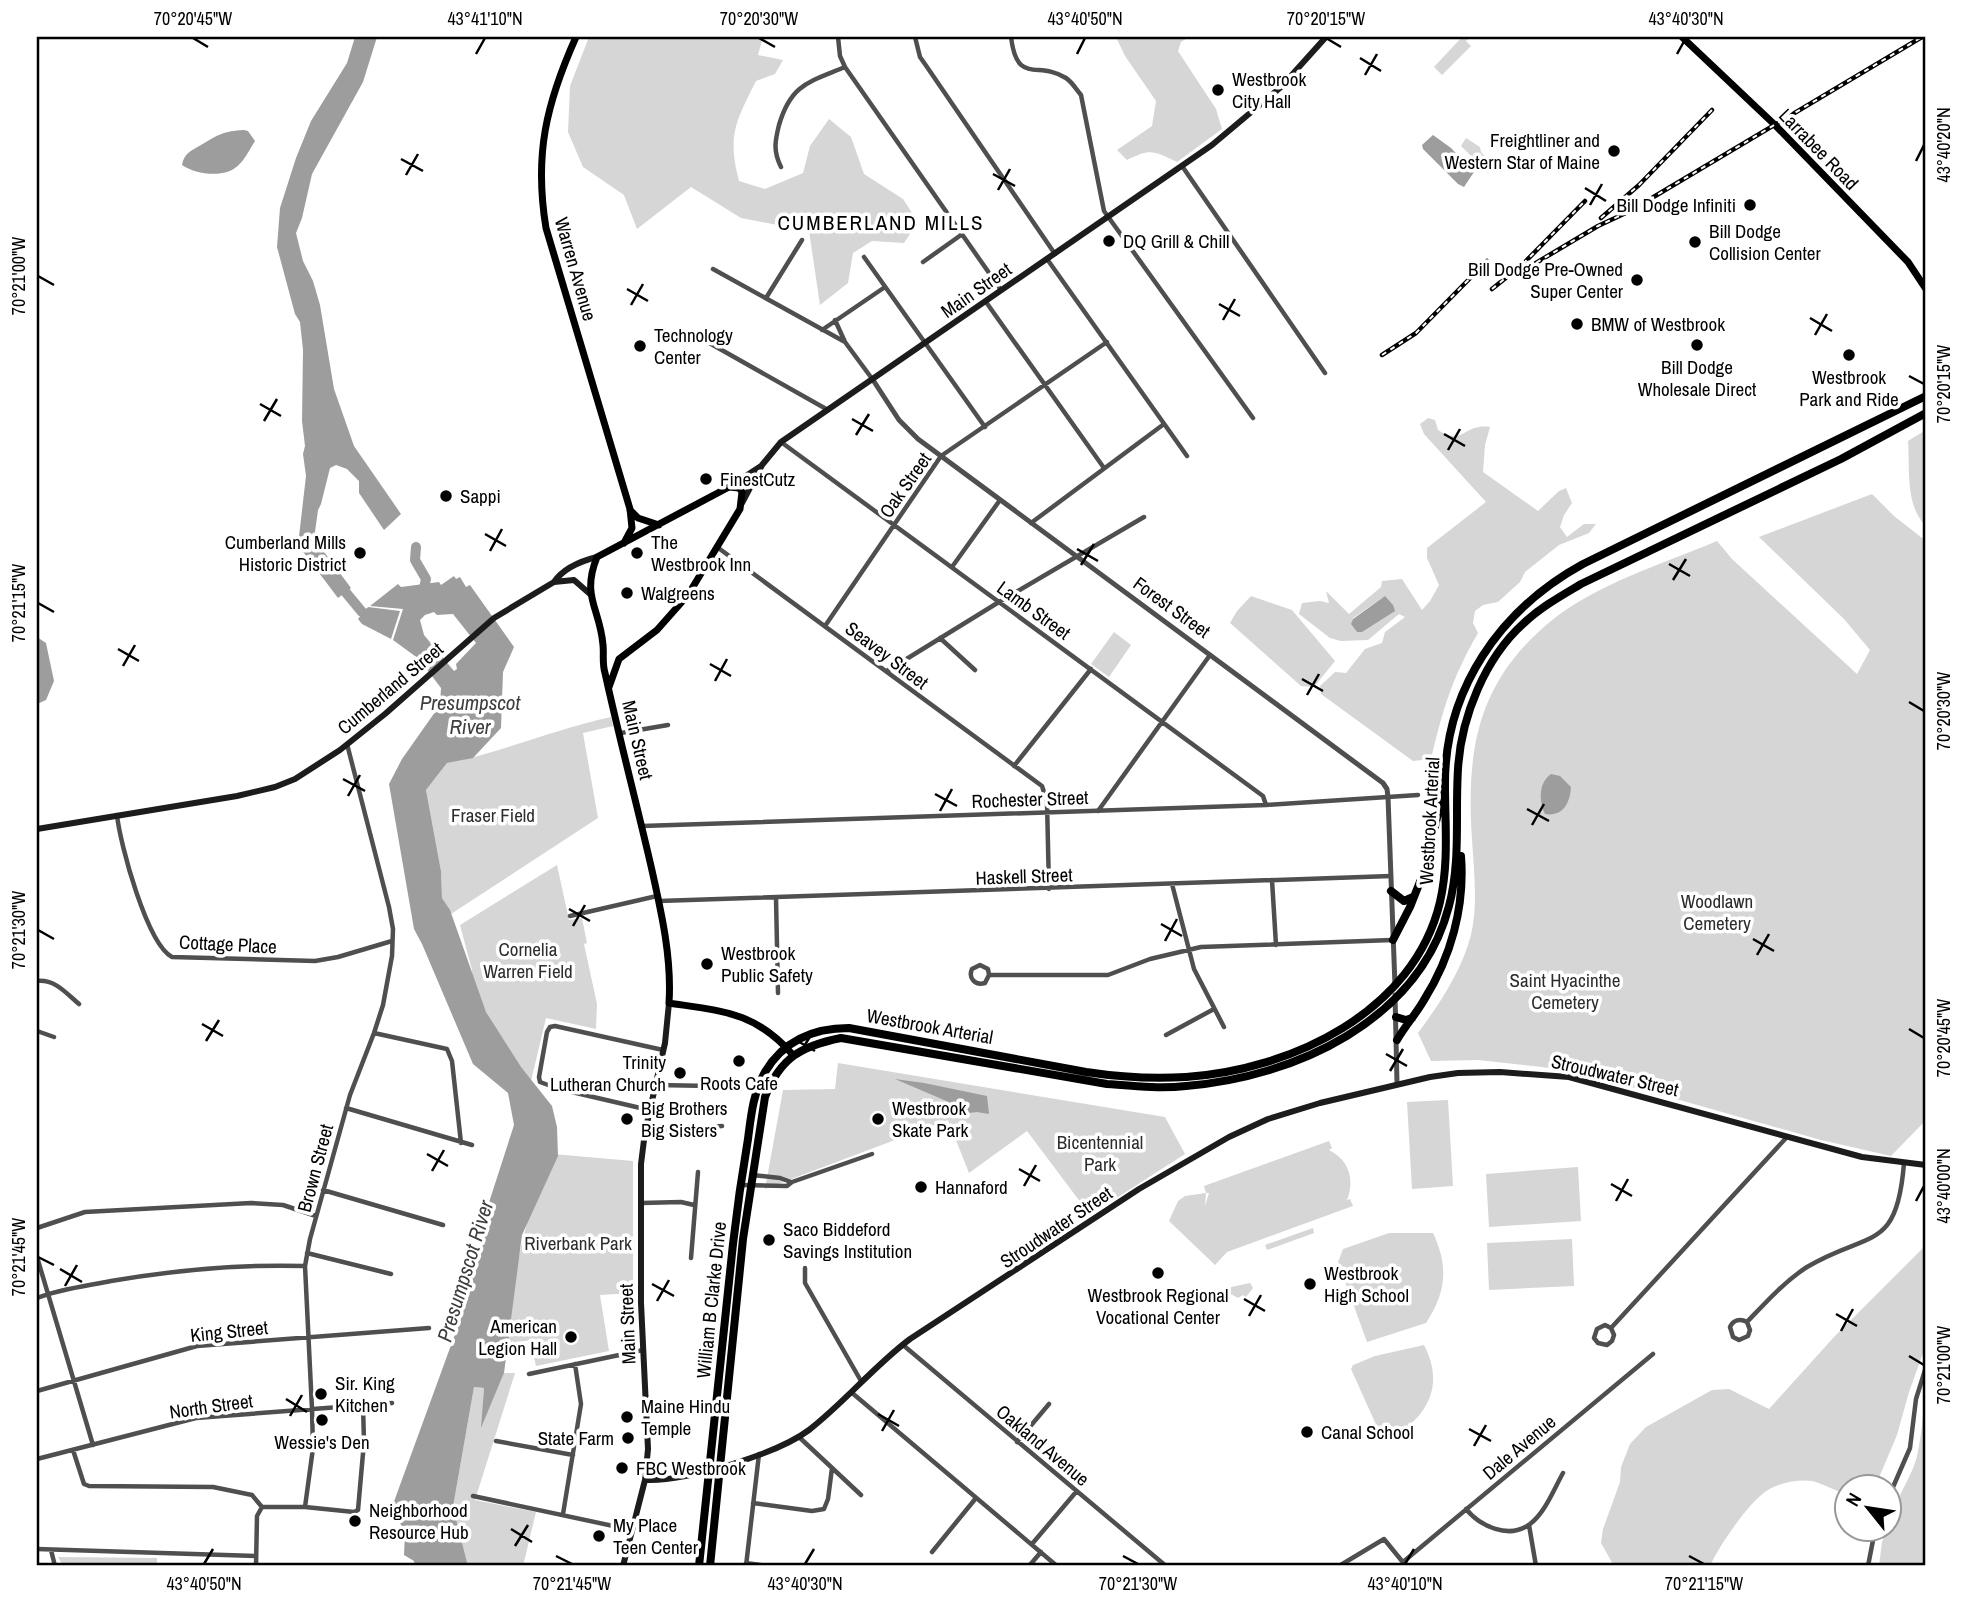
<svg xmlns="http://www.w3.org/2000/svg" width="1963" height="1603" font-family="'Archivo Narrow',sans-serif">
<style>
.green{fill:#d6d6d6;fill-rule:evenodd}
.water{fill:#9d9d9d;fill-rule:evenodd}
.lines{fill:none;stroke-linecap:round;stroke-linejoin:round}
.river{stroke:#9d9d9d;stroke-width:10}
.minor{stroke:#4f4f4f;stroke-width:4.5}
.tertiary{stroke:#4f4f4f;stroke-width:5}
.secondary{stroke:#1c1c1c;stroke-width:6}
.primary{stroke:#000;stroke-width:7}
.trunk{stroke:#000;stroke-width:8}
.rail-casing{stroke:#000;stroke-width:4.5}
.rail{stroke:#fff;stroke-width:2;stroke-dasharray:5;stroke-linecap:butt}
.ticks{fill:none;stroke:#000;stroke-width:2.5}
.poi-dot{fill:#000;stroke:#fff;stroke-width:2.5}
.labels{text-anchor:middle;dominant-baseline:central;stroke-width:7;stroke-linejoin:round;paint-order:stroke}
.poi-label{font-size:19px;fill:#000;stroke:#fff;text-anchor:start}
.street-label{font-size:19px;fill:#000;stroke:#fff}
.park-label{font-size:19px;fill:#2d2d2d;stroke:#fff}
.neighbourhood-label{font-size:21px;letter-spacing:2px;fill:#000;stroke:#fff}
.water-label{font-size:21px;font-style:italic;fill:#3e3e3e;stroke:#fff}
.neatline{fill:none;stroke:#000;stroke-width:2.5}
.ticks-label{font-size:18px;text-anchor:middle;fill:#000}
</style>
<rect width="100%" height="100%" fill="#fff"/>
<path class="green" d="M589,37H763L758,55L783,60L775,74L756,81C736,121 727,136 739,181L765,189L803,173L810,146L829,119L851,137L864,174L903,199L918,222L904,243L872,241L853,253L848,283L820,305L809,231L741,218L691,187L637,229L624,195L583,167L568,132L570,86Z
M1116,37H1189L1181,42L1178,51L1216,109L1222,129L1177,162C1154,151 1151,148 1127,160L1117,150L1152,126L1156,101L1125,56Z
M1462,37H1470L1466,41L1471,46L1442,75L1434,67Z
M1466,138L1480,147L1481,152L1494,166L1488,173L1461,146Z
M1428,418L1435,420L1438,430C1464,447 1463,423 1490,427L1485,445L1483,472L1538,511L1559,491L1566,488L1572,503L1564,515L1560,527L1567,537L1584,524H1596L1589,533L1559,545L1525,572L1520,582L1498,602L1483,605L1475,611L1473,623L1478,633C1452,678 1443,709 1431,759L1413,761L1321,694L1320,686L1335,672L1346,673L1365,649L1382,643L1385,632L1405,617L1399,614L1368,640L1341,641L1330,638L1299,614L1302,603L1320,601L1329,603L1326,591L1349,614L1381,587L1382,581L1402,579L1422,610L1430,601L1439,585L1427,558V548L1486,502L1424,434L1420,424ZM1385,596L1357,632L1352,624L1353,618Z
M1926,430V526C1905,506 1910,468 1908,441Z
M1872,494L1894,516L1926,541V1120L1891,1156L1821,1140L1648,1091L1550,1068L1478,1060L1431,1061L1418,1033C1440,1003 1461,972 1471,935C1478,905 1474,871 1472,840C1466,750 1477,682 1551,621C1594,585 1665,563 1717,541L1732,559L1857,674L1870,650L1844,619L1759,537Z
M1251,596L1292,610L1335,661L1314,687L1301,686L1230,623L1237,611Z
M1114,632L1131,645L1109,677L1091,664Z
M611,717L613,726L583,733L598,818L451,914L442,898L441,871L426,790L447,763C503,752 555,729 611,717Z
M557,865L569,920L582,918L587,943L584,944L597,1004L596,1029L546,1018L531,1081L510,1061L471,981L472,970L460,925Z
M838,1063L1165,1117L1185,1154L1090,1215L1027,1131L969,1173L948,1120L765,1189L783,1090L835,1089Z
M1448,1100L1453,1186L1412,1189L1407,1102Z
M1329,1141L1332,1148L1329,1150C1349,1160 1355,1179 1347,1200L1350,1199L1353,1206L1227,1252L1215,1265L1169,1221L1178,1201L1185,1196L1206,1193L1205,1206L1209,1193H1206L1204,1186Z
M553,1154L633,1161V1293L600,1295L609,1351L536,1366L530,1340L504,1345C510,1304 516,1263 527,1223C534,1196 551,1183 553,1154Z
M1578,1167L1581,1221L1489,1227L1486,1174Z
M1313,1228L1314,1233L1267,1250L1265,1245Z
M1389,1233H1433C1449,1267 1446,1292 1426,1323L1367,1342L1338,1262L1343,1249Z
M1572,1239L1574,1286L1489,1290L1487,1243Z
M1926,1245V1345L1909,1392L1897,1435L1875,1487L1848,1488L1847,1495C1836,1491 1824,1484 1812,1481C1797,1479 1777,1483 1765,1492C1747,1505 1719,1546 1710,1566H1614L1601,1543L1603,1529L1620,1482L1621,1467L1630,1444L1646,1427L1712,1390L1729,1389L1769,1409L1834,1337Z
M1250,1283L1253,1288L1246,1297L1243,1295L1238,1298L1229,1293L1231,1287Z
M1424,1345C1430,1357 1434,1369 1433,1383C1431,1409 1407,1434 1382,1438L1351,1369L1353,1365L1375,1356Z
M504,1373H515L475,1500L536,1512L523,1566H468L453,1507L474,1387L484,1388L482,1425Z
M1926,1389V1566H1879L1882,1542L1887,1530H1890C1890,1504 1911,1481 1917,1456C1922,1434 1923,1411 1926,1389Z
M58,1557L157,1558V1566H63Z"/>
<path class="water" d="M355,37H377L363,82L312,174L302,218L296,233L303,261L313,281L320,305L334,389L354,446L401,514L384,530L359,493V481L347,469L336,465L330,468L321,504L318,510L315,532L319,545L351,588L338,598L298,545L306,476L303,454L305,446L302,421L303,350L300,322L295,314L277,247L280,208L296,158L311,121L347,63Z
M244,130L248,131L255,141C249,150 244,162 235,168C221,178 195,174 182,165C184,153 191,151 201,145C218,135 223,131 244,130Z
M1433,135L1451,148L1474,172L1464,187L1458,184L1423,149L1422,145Z
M454,576L456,579L460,577L466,587L470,585L514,647L503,672L501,728L473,758L447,763L426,790L441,871L442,898L450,910L486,1012L521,1067L552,1106L557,1127L558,1156L522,1235L504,1373L481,1428L484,1388L474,1387L453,1507L468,1566H415L414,1561L404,1555L405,1533L392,1507L462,1315L483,1221L514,1125L508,1093L473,1064L422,944L414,929L389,784L402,759L440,705L441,688L419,659L393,640L403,609L370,606L398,584L401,587L439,582L441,585ZM434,612L437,615L453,614L476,643L456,664L457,669L454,671L424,635L420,620L425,615Z
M1385,596L1393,605L1395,611L1362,632H1357L1351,624L1353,619Z
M368,607L400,611L391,639L362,624L358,619Z
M37,637L46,643L54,681L46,700L37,704Z
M1551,774L1560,776L1571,787C1570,803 1563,817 1545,814C1539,802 1538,783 1551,774Z
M895,1079L924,1083L987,1096L989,1114L977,1112L960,1114L958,1106Z"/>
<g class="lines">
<path class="river" d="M416,547L415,560L426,579L422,597
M338,583L362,612L373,617"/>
<path class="minor" d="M838,37L840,56L845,67L1001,290
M915,37L920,57L927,67L1055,254
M1011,37C1017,86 1038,60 1066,78C1072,82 1076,89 1081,95L1104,211L1253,418
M1182,166L1325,373
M781,167C773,151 775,141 779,125C791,84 809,82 845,67
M864,257L985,427
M1047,259L1187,456
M923,262L961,235
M713,269L845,342L873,380
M766,298L802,240
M986,302L1104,468
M835,320L845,342
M822,330L885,287
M704,340L828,410
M781,442L1263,796L1266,805
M1031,523L1164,424
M717,547L1042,786L1047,802L1049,889
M952,567L1000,500
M825,626L941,456L1107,342
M940,638L975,670
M887,671L999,602L1144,517
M621,733L668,725
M1014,766L1091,669
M1098,811L1210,655
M117,815C120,844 147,944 172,957L315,961L338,957L392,941
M642,826L1266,805L1418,795
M1272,880L1276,945
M1172,884L1194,969L1224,1027
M776,898L778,993
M659,901L1391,876
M570,916L657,896
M989,975L985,983C975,986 968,978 972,969L980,965L988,969L989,975H1108L1150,959L1201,947L1392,940
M37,981C55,979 66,993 79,1004
M37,1031L54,1037
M374,1033L447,1049L452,1061L461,1143
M1166,1035L1214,1009
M656,1085L712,1086L732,1084
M346,1108L472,1145
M649,1110L559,1089L540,1082L539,1077L547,1032L550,1027L555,1026L663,1050
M645,1132L722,1126
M752,1175L780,1178L791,1182
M740,1185L787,1186L792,1182L872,1154
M323,1190L443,1225
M641,1203L681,1202L694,1205
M37,1228L85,1212L251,1203L283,1205L316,1216
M307,1253L391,1274
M37,1257L93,1445
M691,1258L698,1172
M805,1268V1283L861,1381
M37,1298C60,1289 86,1286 111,1281C176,1270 238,1264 305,1266
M1747,1322L1750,1330L1748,1336L1739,1340L1733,1337L1730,1327C1733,1320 1740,1318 1747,1322C1766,1302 1784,1282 1807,1267C1869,1230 1897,1253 1904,1163
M1611,1328L1614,1335L1612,1341L1607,1345L1598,1343L1594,1338L1597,1329L1605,1325L1611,1328L1787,1137
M903,1345L1166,1566
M529,1374L643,1350
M37,1391L197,1346L429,1328
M851,1392L1057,1566
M799,1437L861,1495
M496,1441L573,1455
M1017,1442L1049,1404
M73,1450L84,1484L89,1486L213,1487L252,1495L262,1507
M37,1459L196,1418L392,1403
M1890,1494L1910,1448L1916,1399L1926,1367
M473,1496L632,1530
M753,1503L812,1511L824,1509L828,1499L832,1468
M262,1507H305L354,1512L358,1510L364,1442L363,1405
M305,1507L313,1448L312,1409L305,1266L310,1239L350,1095L374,1033L383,1005L392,956L393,929L389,907L347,744
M1466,1509C1480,1526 1509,1540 1530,1524C1545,1513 1554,1489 1563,1473
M563,1514L581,1404L575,1364
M1529,1525L1536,1566
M1032,1544L1076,1492
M37,1549L256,1556
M51,1550L55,1566
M932,1552L976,1498
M1403,1562L1653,1354
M746,1563L768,1566
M256,1566L257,1516L262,1507
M746,1566L759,1454
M1029,1566L1041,1552
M1339,1566L1384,1539L1406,1566
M1868,1566L1875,1530"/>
<path class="tertiary" d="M873,380L899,420L918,439L1383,783L1387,789L1388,797L1395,986
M1395,995L1397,1083"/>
<path class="secondary" d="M729,487L761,466
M742,503L762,465L781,442L1212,145L1281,87L1326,37
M554,582L574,580L590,594
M37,829L237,796L275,787L295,779L340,750L385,714L494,618L554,582C563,569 581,561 597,557
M645,1480C685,1482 777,1454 809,1430C845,1402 874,1366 910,1339L1139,1189L1229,1137L1268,1119L1320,1103L1430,1077L1458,1073L1500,1072L1569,1077L1862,1157L1926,1165
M623,1566L645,1480L648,1449L641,1303V1164L645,1132L665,1043L669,1003"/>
<path class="primary" d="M576,37C546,104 534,155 546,228L630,509L632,528L624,543
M1682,37L1775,125L1908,262L1926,289
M630,510L638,518L659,525
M609,687L619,659L657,630L688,595L740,509L742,492L739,488L729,487L597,557C581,597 600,608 603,645C604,654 602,663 605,673C619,737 636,801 651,866C661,911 672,957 669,1003C722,1011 756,1012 793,1055"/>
<path class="trunk" d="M1391,891L1404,901L1413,897
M1393,940L1410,907L1425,869L1443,792
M1396,1017L1406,1020L1412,1018
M1397,1040C1405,1026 1416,1014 1424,1000C1451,957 1465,907 1461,856
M699,1566C710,1459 722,1351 733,1244C737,1209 742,1174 748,1139C751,1116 753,1093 765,1072C784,1040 813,1028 849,1028L1086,1072C1119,1077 1153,1079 1186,1077C1291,1070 1414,1012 1440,902C1449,863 1445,825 1445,786C1444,689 1501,609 1583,564L1926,396
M710,1566L743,1239L765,1097C780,1058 801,1046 841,1038L1107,1084C1133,1086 1160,1089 1186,1086C1295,1077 1419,1021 1449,906C1461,861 1455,815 1458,769C1461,717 1485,658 1524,623C1541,607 1561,596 1581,584L1841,459L1926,413"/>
<defs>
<path id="rail" d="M1601,218L1639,185L1712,110
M1519,273L1598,226L1630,211L1922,37
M1492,289L1523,264L1585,201
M1382,355L1416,333L1487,261"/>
</defs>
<use href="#rail" class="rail-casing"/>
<use href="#rail" class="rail"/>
</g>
<path class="ticks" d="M193,38L208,47M759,38L775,47M1326,38L1341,47M476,54L485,38M1077,54L1085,38M1677,54L1686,38M1360,58L1381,71M1365,75L1377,54M401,159L423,171M1916,161L1924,145M993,174L1015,186M406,175L418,154M1585,188L1606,201M998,190L1010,169M1590,205L1602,184M38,276L54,285M627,289L648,301M1219,304L1240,316M631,305L643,284M1810,318L1832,331M1223,320L1235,299M1815,335L1827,314M1909,376L1924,384M260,404L281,416M852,419L873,431M264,421L277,399M1444,434L1465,446M856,435L869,414M1448,450L1460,429M485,534L506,546M1077,549L1098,561M490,551L502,529M1669,564L1690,576M1081,565L1094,544M1673,580L1686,559M38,603L54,612M118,649L139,661M710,664L731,676M123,666L135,645M1302,679L1323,691M715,681L727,659M1307,695L1319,674M1909,702L1924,711M343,779L365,791M935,794L957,806M348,796L360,775M1527,809L1549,821M940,811L952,789M1532,825L1544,804M569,909L590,921M1161,924L1182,936M573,926L585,905M38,930L54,939M1753,939L1774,951M1165,941L1177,919M1757,955L1769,934M202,1024L223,1036M1909,1029L1924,1038M794,1039L815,1051M206,1041L219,1020M1386,1054L1407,1066M798,1056L811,1035M1390,1071L1403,1049M427,1154L448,1166M1019,1169L1040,1181M432,1171L444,1150M1611,1184L1632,1196M1024,1186L1036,1165M1616,1201L1628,1179M1916,1201L1924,1186M38,1257L54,1265M60,1269L82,1282M652,1284L674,1296M65,1286L77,1265M1244,1299L1265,1311M657,1301L669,1280M1836,1314L1857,1326M1249,1316L1261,1295M1841,1331L1853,1309M1909,1356L1924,1365M286,1399L307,1412M878,1414L899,1426M290,1416L302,1395M1469,1429L1491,1441M882,1431L894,1410M1474,1446L1486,1425M511,1529L532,1542M515,1546L528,1525M556,1556L572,1564M1123,1556L1138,1564M1689,1556L1704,1564M204,1564L213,1549M805,1564L814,1549M1405,1564L1414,1549"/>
<g class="poi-dot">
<circle cx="1218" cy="90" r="7"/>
<circle cx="1614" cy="151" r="7"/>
<circle cx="1750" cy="205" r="7"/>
<circle cx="1109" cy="241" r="7"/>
<circle cx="1695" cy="242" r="7"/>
<circle cx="1637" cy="280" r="7"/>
<circle cx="1577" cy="324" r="7"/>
<circle cx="1697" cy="345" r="7"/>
<circle cx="640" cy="346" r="7"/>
<circle cx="1849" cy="355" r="7"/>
<circle cx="706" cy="479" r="7"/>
<circle cx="446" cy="496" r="7"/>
<circle cx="360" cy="553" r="7"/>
<circle cx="637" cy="553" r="7"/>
<circle cx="627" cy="593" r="7"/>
<circle cx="707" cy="964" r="7"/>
<circle cx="739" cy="1061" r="7"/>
<circle cx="680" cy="1073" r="7"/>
<circle cx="627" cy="1119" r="7"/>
<circle cx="878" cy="1119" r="7"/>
<circle cx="921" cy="1187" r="7"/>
<circle cx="769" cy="1240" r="7"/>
<circle cx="1158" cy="1273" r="7"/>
<circle cx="1310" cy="1284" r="7"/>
<circle cx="571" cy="1337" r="7"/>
<circle cx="321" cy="1394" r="7"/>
<circle cx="627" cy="1417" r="7"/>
<circle cx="322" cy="1420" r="7"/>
<circle cx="1307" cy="1432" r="7"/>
<circle cx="628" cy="1438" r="7"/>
<circle cx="622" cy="1468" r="7"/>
<circle cx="355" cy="1521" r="7"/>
<circle cx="599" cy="1536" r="7"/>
</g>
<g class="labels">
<g class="poi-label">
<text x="1232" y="79">Westbrook<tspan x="1232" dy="22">City Hall</tspan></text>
<text x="1600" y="140" text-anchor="end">Freightliner and<tspan x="1600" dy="22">Western Star of Maine</tspan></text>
<text x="1736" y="205" text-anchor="end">Bill Dodge Infiniti</text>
<text x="1709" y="231">Bill Dodge<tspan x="1709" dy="22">Collision Center</tspan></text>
<text x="1123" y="241">DQ Grill &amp; Chill</text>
<text x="1623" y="269" text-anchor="end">Bill Dodge Pre-Owned<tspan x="1623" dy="22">Super Center</tspan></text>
<text x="1591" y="324">BMW of Westbrook</text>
<text x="654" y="335">Technology<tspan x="654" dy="22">Center</tspan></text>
<text x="1697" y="367" text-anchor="middle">Bill Dodge<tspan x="1697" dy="22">Wholesale Direct</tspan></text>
<text x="1849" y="377" text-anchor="middle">Westbrook<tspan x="1849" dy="22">Park and Ride</tspan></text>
<text x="720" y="479">FinestCutz</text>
<text x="460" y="496">Sappi</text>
<text x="346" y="542" text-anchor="end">Cumberland Mills<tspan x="346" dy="22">Historic District</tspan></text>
<text x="651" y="542">The<tspan x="651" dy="22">Westbrook Inn</tspan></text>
<text x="641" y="593">Walgreens</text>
<text x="721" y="953">Westbrook<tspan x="721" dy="22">Public Safety</tspan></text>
<text x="666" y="1062" text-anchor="end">Trinity<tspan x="666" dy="22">Lutheran Church</tspan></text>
<text x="739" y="1083" text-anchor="middle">Roots Cafe</text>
<text x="641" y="1108">Big Brothers<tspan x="641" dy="22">Big Sisters</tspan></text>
<text x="892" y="1108">Westbrook<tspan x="892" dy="22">Skate Park</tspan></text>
<text x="935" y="1187">Hannaford</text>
<text x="783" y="1229">Saco Biddeford<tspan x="783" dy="22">Savings Institution</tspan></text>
<text x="1324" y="1273">Westbrook<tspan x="1324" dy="22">High School</tspan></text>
<text x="1158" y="1295" text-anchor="middle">Westbrook Regional<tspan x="1158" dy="22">Vocational Center</tspan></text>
<text x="557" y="1326" text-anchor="end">American<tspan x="557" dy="22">Legion Hall</tspan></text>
<text x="335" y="1383">Sir. King<tspan x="335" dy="22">Kitchen</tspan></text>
<text x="641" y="1406">Maine Hindu<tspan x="641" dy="22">Temple</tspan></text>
<text x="1321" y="1432">Canal School</text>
<text x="614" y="1438" text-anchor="end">State Farm</text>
<text x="322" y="1442" text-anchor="middle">Wessie's Den</text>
<text x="636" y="1468">FBC Westbrook</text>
<text x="369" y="1510">Neighborhood<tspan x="369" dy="22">Resource Hub</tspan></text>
<text x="613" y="1525">My Place<tspan x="613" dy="22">Teen Center</tspan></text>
</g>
<g class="street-label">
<text transform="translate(1819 149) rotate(46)">Larrabee Road</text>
<text transform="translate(576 269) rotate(74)">Warren Avenue</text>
<text transform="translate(976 290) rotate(-35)">Main Street</text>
<text transform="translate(905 485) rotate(-55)">Oak Street</text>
<text transform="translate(1172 607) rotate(36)">Forest Street</text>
<text transform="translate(1034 610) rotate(36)">Lamb Street</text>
<text transform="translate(887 655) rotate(37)">Seavey Street</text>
<text transform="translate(390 688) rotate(-40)">Cumberland Street</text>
<text transform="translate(638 740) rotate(77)">Main Street</text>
<text transform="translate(1030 799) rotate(-2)">Rochester Street</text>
<text transform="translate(1429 821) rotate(-87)">Westbrook Arterial</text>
<text transform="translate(1024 876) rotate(-2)">Haskell Street</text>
<text transform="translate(228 944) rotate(3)">Cottage Place</text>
<text transform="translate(930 1026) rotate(10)">Westbrook Arterial</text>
<text transform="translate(1615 1075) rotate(13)">Stroudwater Street</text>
<text transform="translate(315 1168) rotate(-75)">Brown Street</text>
<text transform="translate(1056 1227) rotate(-34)">Stroudwater Street</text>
<text transform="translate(711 1300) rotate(-84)">William B Clarke Drive</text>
<text transform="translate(627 1324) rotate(-92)">Main Street</text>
<text transform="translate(229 1331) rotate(-6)">King Street</text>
<text transform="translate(211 1406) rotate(-8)">North Street</text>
<text transform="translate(1043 1445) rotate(40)">Oakland Avenue</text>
<text transform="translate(1519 1447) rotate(-40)">Dale Avenue</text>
</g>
<g class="park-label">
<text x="493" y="815">Fraser Field</text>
<text x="1717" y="901">Woodlawn<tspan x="1717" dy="22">Cemetery</tspan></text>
<text x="528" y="949">Cornelia<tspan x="528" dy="22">Warren Field</tspan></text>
<text x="1565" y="980">Saint Hyacinthe<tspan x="1565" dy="22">Cemetery</tspan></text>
<text x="1100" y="1142">Bicentennial<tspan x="1100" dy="22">Park</tspan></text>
<text x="578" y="1243">Riverbank Park</text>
</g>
<g class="neighbourhood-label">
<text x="881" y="222">CUMBERLAND MILLS</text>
</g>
<g class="water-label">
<text x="470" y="702">Presumpscot<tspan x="470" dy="24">River</tspan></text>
<text transform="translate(465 1271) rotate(-73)">Presumpscot River</text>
</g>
</g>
<rect width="1963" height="1603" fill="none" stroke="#ffffff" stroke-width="77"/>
<g transform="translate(1868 1508) rotate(300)"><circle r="33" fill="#ffffff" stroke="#999999" stroke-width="2"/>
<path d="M0-5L12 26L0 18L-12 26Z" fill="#000000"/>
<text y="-10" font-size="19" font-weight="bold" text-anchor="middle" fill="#000000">N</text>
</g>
<rect x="38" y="38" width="1886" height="1526" class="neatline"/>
<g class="ticks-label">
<text x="193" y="25">70°20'45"W</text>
<text x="485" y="25">43°41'10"N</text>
<text x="759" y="25">70°20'30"W</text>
<text x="1085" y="25">43°40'50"N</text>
<text x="1326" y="25">70°20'15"W</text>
<text x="1686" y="25">43°40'30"N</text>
<text transform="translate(1944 145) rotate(-90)" y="6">43°40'20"N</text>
<text transform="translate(19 276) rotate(-90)" y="6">70°21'00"W</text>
<text transform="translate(1944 384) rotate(-90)" y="6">70°20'15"W</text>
<text transform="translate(19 603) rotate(-90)" y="6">70°21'15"W</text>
<text transform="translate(1944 711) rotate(-90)" y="6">70°20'30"W</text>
<text transform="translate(19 930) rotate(-90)" y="6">70°21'30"W</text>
<text transform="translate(1944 1038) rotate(-90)" y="6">70°20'45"W</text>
<text transform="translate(1944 1186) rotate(-90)" y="6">43°40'00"N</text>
<text transform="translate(19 1257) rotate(-90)" y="6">70°21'45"W</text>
<text transform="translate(1944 1365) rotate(-90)" y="6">70°21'00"W</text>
<text x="204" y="1590">43°40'50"N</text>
<text x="572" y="1590">70°21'45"W</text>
<text x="805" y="1590">43°40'30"N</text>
<text x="1138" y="1590">70°21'30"W</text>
<text x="1405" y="1590">43°40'10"N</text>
<text x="1704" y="1590">70°21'15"W</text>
</g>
</svg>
